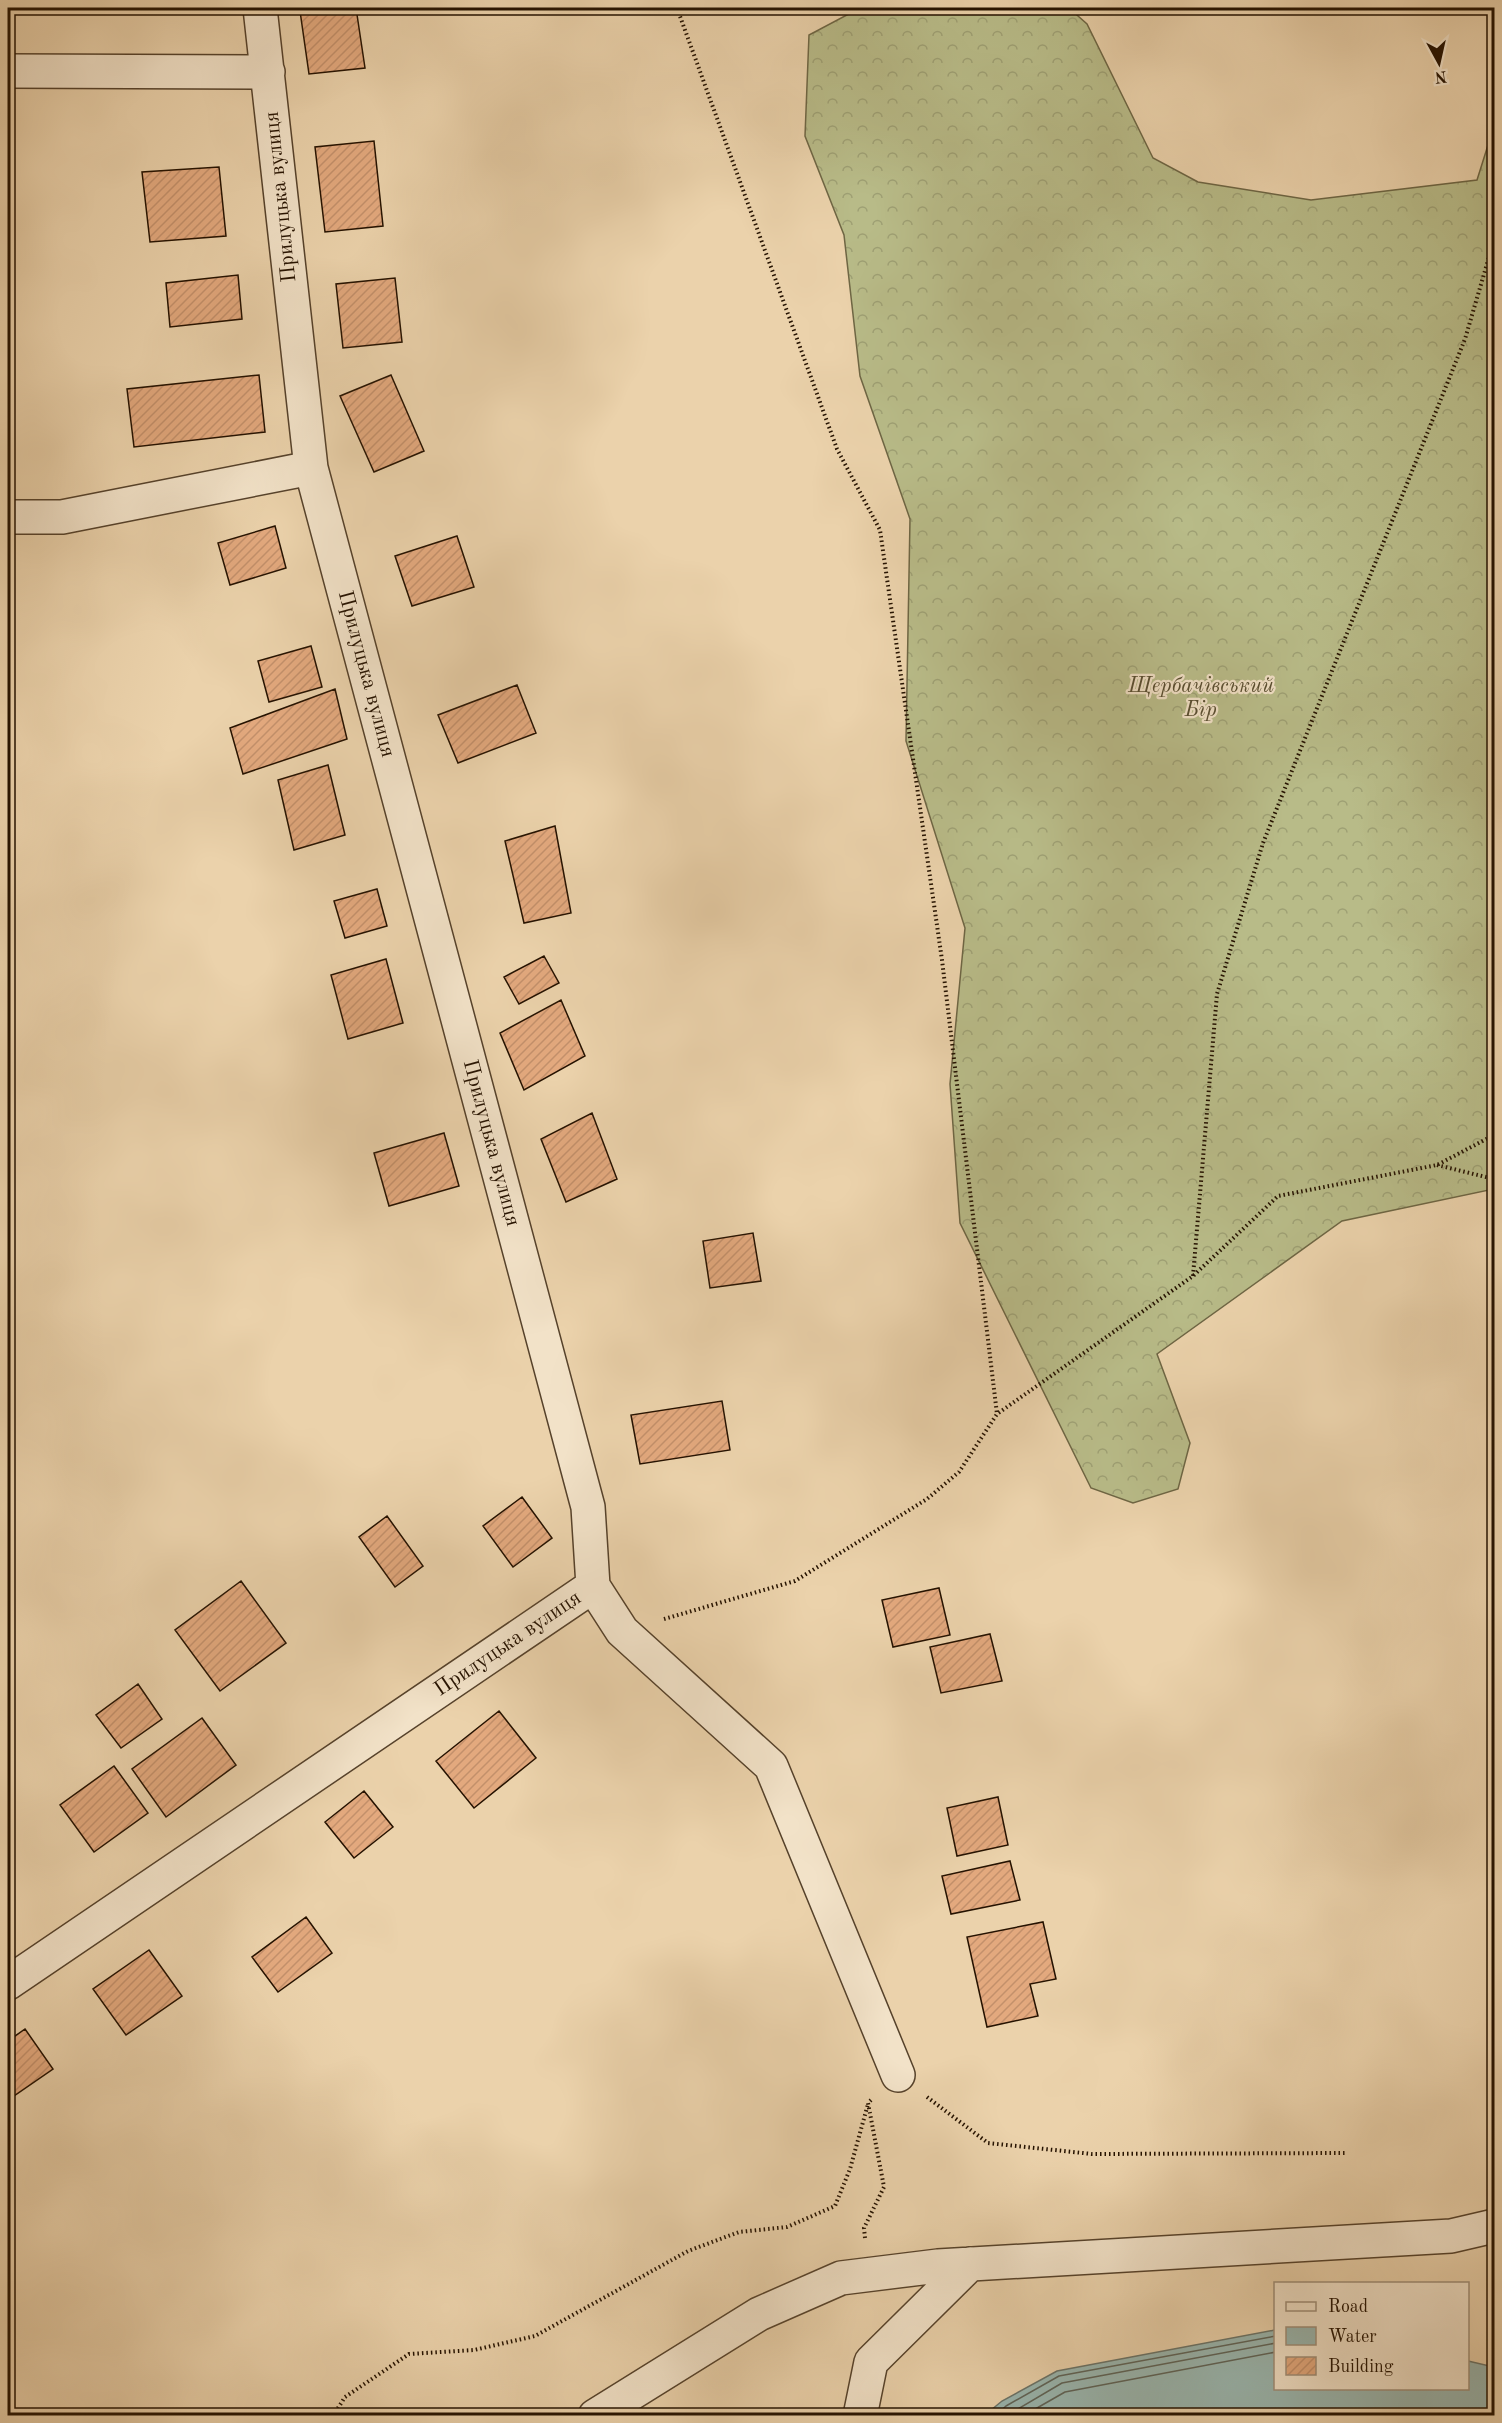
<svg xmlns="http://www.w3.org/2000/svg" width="1502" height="2423" font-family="'Old Standard TT',serif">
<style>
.forest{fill:url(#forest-crowns);stroke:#6e6644;stroke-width:1.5}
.water{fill:#99b6af;stroke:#6b7469;stroke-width:1.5}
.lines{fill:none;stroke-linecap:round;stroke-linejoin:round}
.shore{stroke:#5f6458;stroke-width:1.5}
.building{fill:url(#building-hatch);stroke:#251200;stroke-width:1.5}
.minor-casing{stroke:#56422b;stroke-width:36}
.path{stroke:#251200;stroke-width:4;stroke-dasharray:1.5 3;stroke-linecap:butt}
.minor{stroke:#f2e2c8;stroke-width:33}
.labels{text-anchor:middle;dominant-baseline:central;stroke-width:4.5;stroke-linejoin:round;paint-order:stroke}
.street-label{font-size:21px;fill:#251200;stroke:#f2e2c8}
.park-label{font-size:21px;font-style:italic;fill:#584d30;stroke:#f2e2c8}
</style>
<defs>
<pattern id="forest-crowns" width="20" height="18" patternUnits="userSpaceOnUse" patternTransform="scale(1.5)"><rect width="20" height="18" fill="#b8bb88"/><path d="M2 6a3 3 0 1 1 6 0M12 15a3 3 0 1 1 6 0" fill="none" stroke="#9ea074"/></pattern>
<pattern id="building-hatch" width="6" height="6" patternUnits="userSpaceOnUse" patternTransform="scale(1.5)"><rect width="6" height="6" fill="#e3a97e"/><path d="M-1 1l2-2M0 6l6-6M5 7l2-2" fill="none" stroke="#c3906b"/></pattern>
</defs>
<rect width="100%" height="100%" fill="#ebd2ab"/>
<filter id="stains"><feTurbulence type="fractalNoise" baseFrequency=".00333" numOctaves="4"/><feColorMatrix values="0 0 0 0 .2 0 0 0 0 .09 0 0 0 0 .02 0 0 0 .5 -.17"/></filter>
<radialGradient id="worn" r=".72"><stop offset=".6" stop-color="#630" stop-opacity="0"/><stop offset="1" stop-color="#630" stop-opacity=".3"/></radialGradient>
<path class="forest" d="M860,8H1069L1087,24L1153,158L1198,182L1311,200L1477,180L1494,126V1189L1342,1221L1157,1354L1190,1443L1178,1489L1133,1503L1091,1488L960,1223L950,1084L965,928L906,741L910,519L860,376L844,235L805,136L809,35Z"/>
<path class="water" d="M1275,2330L1276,2388H1468V2361L1494,2367V2415H985L1002,2401L1057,2371Z"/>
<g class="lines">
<path class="shore" d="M995,2416L1006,2406L1059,2376L1276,2336
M1006,2416L1062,2383L1276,2343
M1023,2416L1065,2392L1276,2352"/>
</g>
<path class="building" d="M96,8H188L189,11L96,13Z
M340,8H356L365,68L309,74L300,11Z
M374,141L383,226L325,232L315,147Z
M219,167L226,236L150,242L142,172Z
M238,275L242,319L170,327L166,283Z
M395,278L402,342L343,348L336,284Z
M259,375L265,432L134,447L127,389Z
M391,375L424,451L374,472L340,396Z
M275,526L286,568L230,585L218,543Z
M457,536L474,587L412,606L395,556Z
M311,646L322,687L269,702L258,661Z
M517,685L536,733L458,763L438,715Z
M335,689L347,739L243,774L230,728Z
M328,765L345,835L294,850L278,780Z
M555,826L571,913L524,923L505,841Z
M377,889L387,926L345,938L334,901Z
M544,956L559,983L519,1004L504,977Z
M386,959L403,1023L348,1039L331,975Z
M561,1000L585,1056L524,1090L500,1033Z
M592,1113L617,1179L566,1202L541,1139Z
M444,1133L459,1186L389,1206L374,1153Z
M753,1233L761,1281L710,1288L703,1241Z
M722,1401L730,1450L640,1464L631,1415Z
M522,1497L552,1538L513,1567L483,1526Z
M387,1516L423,1566L395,1587L359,1537Z
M241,1581L286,1643L220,1691L175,1630Z
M939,1588L950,1635L893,1647L882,1600Z
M990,1634L1002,1681L941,1693L930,1647Z
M138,1684L162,1719L121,1748L96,1715Z
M499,1711L536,1758L474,1808L436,1761Z
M202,1718L236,1765L166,1817L132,1769Z
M114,1766L148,1813L94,1852L60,1805Z
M364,1791L393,1827L354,1858L325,1822Z
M998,1797L1008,1845L957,1856L947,1808Z
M1010,1861L1020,1900L951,1914L942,1876Z
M306,1917L332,1953L278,1992L252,1957Z
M1043,1922L1056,1979L1030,1984L1038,2016L987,2027L967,1937Z
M149,1950L182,1996L126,2035L93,1989Z
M25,2029L53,2069L8,2100V2041Z"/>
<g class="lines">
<defs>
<path id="minor" d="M8,71L268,72
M8,517H62L311,468
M593,1586L622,1631L771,1766L898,2075
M8,1983L593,1586L588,1507L311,468L260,8
M595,2416L759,2314L841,2278L938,2266L1451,2236L1494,2226
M860,2416L871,2362L970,2264"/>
</defs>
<use href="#minor" class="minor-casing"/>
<path class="path" d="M677,8L837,449L880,530L942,960L997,1414
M1437,1165L1494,1179
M1193,1276L1217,994L1263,843L1465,339L1494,240
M664,1619L795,1581L927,1499L959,1472L997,1414L1193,1276L1278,1196L1437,1165L1494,1135
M927,2097L988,2143L1092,2154L1345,2153
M865,2238L864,2228L884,2187L868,2103L871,2100
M333,2416L345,2397L409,2354L474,2350L535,2336L688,2251L739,2232L787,2227L835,2206L850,2169L868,2104"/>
<use href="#minor" class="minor"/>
</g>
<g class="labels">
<g class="street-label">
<text transform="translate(281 197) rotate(-96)">Прилуцька вулиця</text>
<text transform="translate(366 674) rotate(75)">Прилуцька вулиця</text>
<text transform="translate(491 1143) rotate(75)">Прилуцька вулиця</text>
<text transform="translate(508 1644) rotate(-34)">Прилуцька вулиця</text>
</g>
<g class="park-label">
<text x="1201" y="686">Щербачівський<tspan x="1201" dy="24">Бір</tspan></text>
</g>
</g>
<rect width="1502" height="2423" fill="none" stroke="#ebd2ab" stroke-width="30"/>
<rect x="9" y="9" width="1484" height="2405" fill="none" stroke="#251200" stroke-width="3"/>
<rect x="15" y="15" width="1472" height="2393" fill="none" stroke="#251200" stroke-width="1.5"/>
<rect x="1274" y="2282" width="195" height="108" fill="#f2e2c8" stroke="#a08f78" stroke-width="1.5"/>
<rect x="1286" y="2302" width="30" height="9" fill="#f2e2c8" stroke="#a08f78" stroke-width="1.5"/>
<text x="1328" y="2312" font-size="18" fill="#251200">Road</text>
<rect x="1286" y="2327" width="30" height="18" fill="#99b6af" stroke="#a08f78" stroke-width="1.5"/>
<text x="1328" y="2342" font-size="18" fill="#251200">Water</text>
<rect x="1286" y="2357" width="30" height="18" fill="url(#building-hatch)" stroke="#a08f78" stroke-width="1.5"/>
<text x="1328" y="2372" font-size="18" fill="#251200">Building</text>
<g transform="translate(1439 63) rotate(172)" stroke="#f2e2c8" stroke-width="4.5" paint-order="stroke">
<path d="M0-4.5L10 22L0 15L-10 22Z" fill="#251200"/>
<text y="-9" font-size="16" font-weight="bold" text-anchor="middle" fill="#251200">N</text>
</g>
<rect width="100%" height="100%" filter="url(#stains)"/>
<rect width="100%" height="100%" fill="url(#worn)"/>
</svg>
